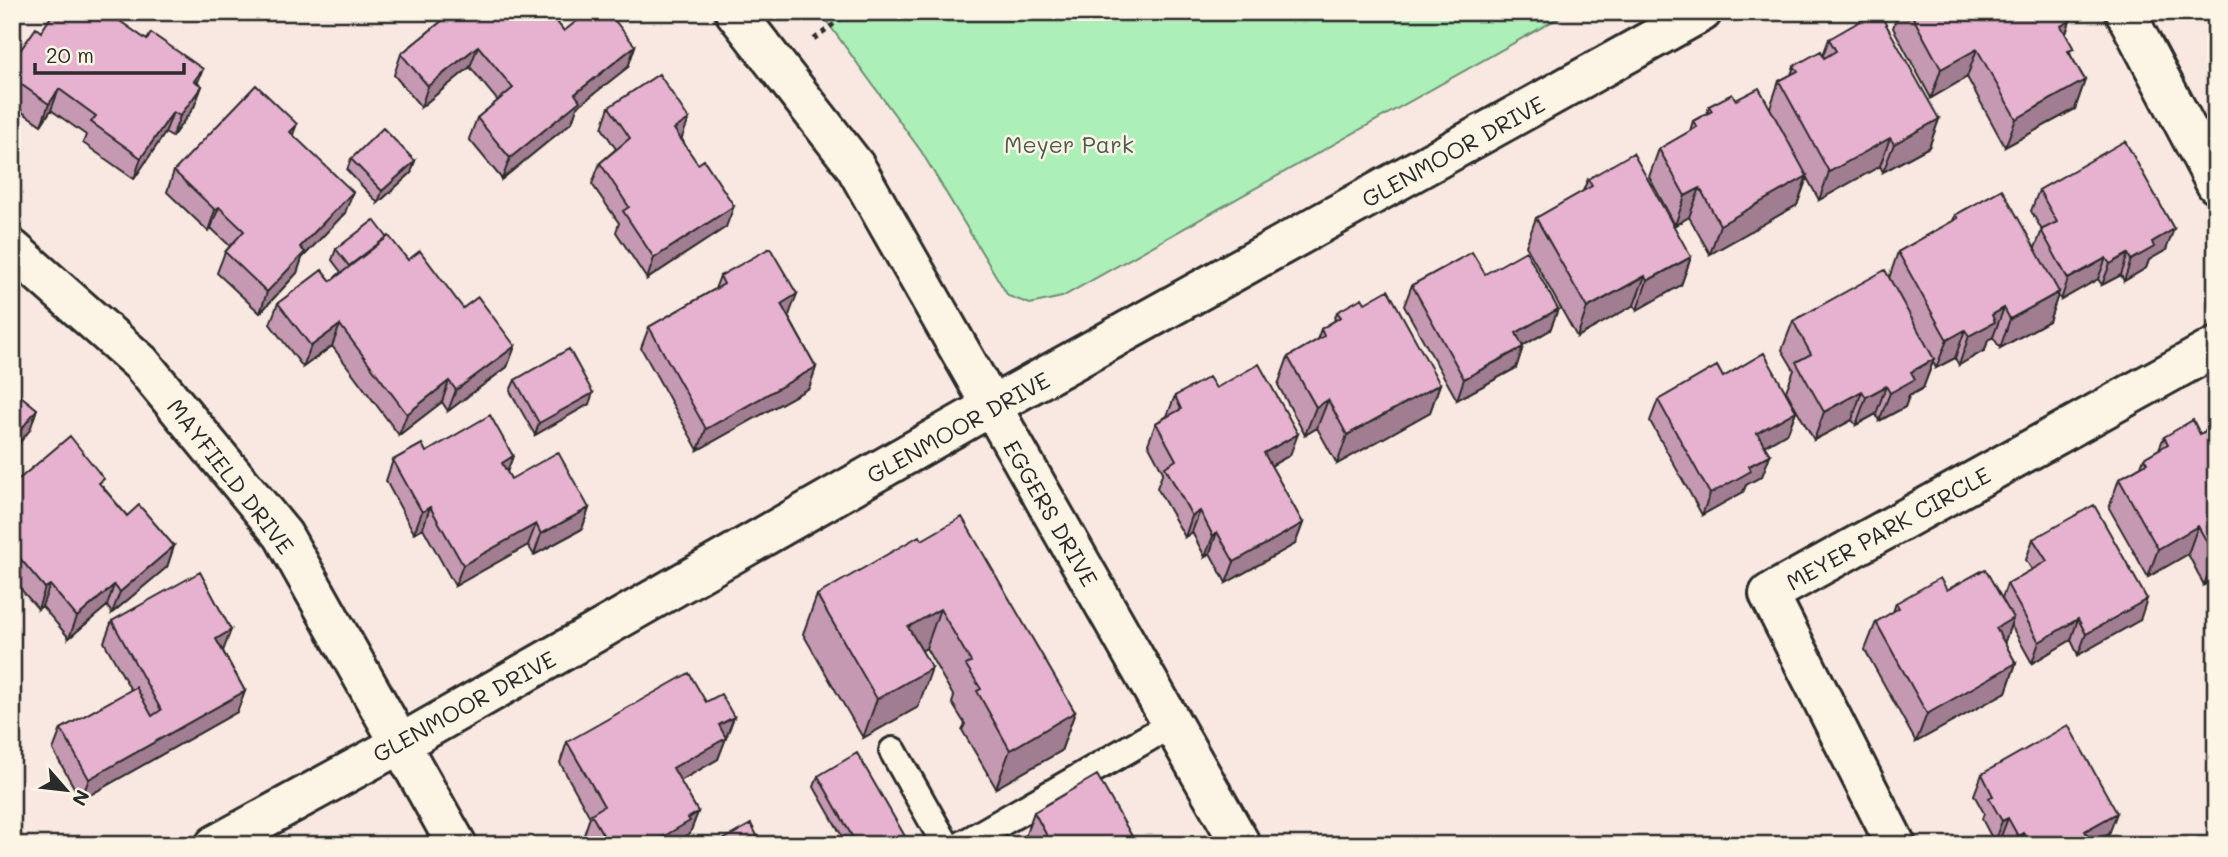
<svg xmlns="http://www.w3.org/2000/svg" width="2228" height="857" font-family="Mali,sans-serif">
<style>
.green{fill:#adefb8;stroke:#6c8d72;stroke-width:2}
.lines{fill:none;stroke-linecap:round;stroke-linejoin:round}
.lane-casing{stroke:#2b2b2b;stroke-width:32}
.street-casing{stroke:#2b2b2b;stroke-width:44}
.path{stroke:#2b2b2b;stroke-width:4.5;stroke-dasharray:5 5;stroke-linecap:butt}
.lane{stroke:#fcf5e5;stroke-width:26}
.street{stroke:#fcf5e5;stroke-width:38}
.wall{fill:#c699b2;stroke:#2b2b2b;stroke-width:2}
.shaded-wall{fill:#a17d91;stroke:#2b2b2b;stroke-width:2}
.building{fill:#e6b2cf;stroke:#2b2b2b;stroke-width:2}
.labels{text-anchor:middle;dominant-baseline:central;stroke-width:5;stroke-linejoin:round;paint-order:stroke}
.park-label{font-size:23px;fill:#4c5c4e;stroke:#fcf5e5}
.street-label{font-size:23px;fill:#2b2b2b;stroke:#fcf5e5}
</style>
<rect width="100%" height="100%" fill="#f8e8e1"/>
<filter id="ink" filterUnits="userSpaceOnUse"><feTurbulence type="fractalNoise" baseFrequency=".0143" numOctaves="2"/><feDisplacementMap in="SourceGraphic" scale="14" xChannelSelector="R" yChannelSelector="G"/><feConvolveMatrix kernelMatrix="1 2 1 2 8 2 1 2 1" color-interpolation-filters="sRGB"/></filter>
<g filter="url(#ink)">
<path class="green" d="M820,12H1569L1062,297L1030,304L1008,296L921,151Z"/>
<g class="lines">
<defs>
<path id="lane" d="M893,751L946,845
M962,845L1172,724"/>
<path id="street" d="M735,12L855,166L1241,845
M2125,12L2216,184
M12,249L141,363L283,535L457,845
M215,845L400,744L990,407L1702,12
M1896,845L1769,594L2216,347"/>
</defs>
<use href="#lane" class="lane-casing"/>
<use href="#street" class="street-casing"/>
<path class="path" d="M814,39L850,12"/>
<use href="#lane" class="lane"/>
<use href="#street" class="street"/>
</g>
<path class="wall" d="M453,12H552L551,15L564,31L635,46L628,67L577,107L572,122L502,179L469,139L477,118L498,101L470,67L421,107L394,75L401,54Z
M1898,12H2066L2070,21L2066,34L2071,56L2085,80L2075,109L2005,147L1967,77L1931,98L1893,28Z
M41,32L197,83L202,86L194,107L172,137L165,133L134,179L83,143L86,135L51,110L41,125L12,105V62Z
M1829,39L1939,119L1929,147L1883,172L1880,166L1819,200L1807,178L1797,205L1710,254L1689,217L1675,225L1649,177L1659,149L1690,131L1693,121L1707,113L1709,106L1736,100L1770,108L1779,81L1791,75L1794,66L1823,55Z
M609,107L682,139L726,227L647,279L616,232L619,223L592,184L600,163L616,149L602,128Z
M293,135L345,213L302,258L297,273L260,313L217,273L225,252L230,246L211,228L208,231L167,192L174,171Z
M351,159L411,173L378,203L347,170Z
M1588,179L1691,257L1681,285L1637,310L1634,305L1577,337L1526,246L1536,218L1583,191Z
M2039,190L2166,250L2149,260L2146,268L2124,281L2121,275L2102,285L2098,279L2061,300L2058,295L2049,321L2000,348L1993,337L1988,340L1985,350L1959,365L1955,358L1936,368L1933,362L1923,388L1909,396L1905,407L1879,421L1876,414L1856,425L1852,420L1814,440L1786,391L1794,370L1782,350L1793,321L1889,278L1898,252L1953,221L1955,215L2035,248L2042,230L2031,211Z
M387,237L408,260L463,308L515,346L507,367L448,411L442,402L399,435L332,346L303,367L270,324L278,303L331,281L341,272L332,260L336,249Z
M1485,274L1558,309L1550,330L1523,346L1516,368L1457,400L1404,306L1412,285Z
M720,276L789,315L788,316L816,367L809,388L698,450L641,348L649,327L715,289Z
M1365,303L1440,384L1430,412L1337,464L1317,428L1305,435L1278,385L1288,357L1317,340L1321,329L1334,321L1337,312Z
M1723,377L1796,411L1788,432L1764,446L1770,455L1762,476L1746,485L1743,492L1702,515L1650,421L1658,400Z
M515,380L589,404L535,435L510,391Z
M1216,388L1290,455L1271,466L1303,523L1295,544L1226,583L1210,553L1205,557L1192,532L1185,537L1157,488L1163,472L1148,444L1156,423L1167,416L1175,396Z
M2216,425V578L2204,585L2188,554L2148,577L2109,508L2119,479L2141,466L2144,458L2159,449L2164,437L2200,434Z
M426,452L513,456L507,472L511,479L589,508L582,529L534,555L528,545L455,586L423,528L414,533L386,481L393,460Z
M12,485L102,486L127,516L174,546L167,567L112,613L107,606L69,638L42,606L38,609L12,579Z
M2033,539L2140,620L2078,655L2071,640L2032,663L2011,625L2004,643L2016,663L2006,692L1916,742L1865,650L1876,622L1893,612L1896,603L1947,590L2002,598L2007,584L2032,570L2026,560Z
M922,540L1075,712L1061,751L996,788L962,730L965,724L952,703L954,697L926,648L922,650L918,707L863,738L803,634L817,595Z
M112,621L223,651L245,691L237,712L81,800L53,750L61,729L131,690L104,642Z
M734,717L718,759L680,781L698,812L690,833L685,837L682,842L678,845H589L584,835L590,817L560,763L567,742Z
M1982,774L2109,834L2092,845H2003L2000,839L1994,842L1982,819L1984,813L1974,795Z
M818,776L910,845H847L814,787Z
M1034,812L1137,845H1022Z"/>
<path class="shaded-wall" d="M2070,21L2060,49L2061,26Z
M478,46L470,67L421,107L428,86Z
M635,46L628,67L577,107L572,122L502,179L510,158L575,94Z
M1977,49L1967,77L1931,98L1941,69Z
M203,69L195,90L194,81Z
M2085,80L2075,109L2005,147L2016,119Z
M202,86L194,107L172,137L180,116Z
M59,89L51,110L41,125L49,104Z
M173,112L165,133L134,179L141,158Z
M689,119L681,140L674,129Z
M1939,119L1929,147L1883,172L1894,144Z
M297,124L289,145L290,132Z
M1890,138L1880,166L1819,200L1829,172Z
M415,161L411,173L378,203L382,191Z
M1807,176L1797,205L1710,254L1720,225Z
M1700,188L1689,217L1675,225L1685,196Z
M353,192L345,213L302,258L297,273L260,313L267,292L300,247Z
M734,206L726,227L647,279L654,258Z
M219,207L211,228L208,231L215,210Z
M2174,229L2166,250L2149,260L2146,268L2124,281L2131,260L2152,242Z
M2128,254L2121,275L2102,285L2110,264Z
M1691,257L1681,285L1637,310L1647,281Z
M2106,258L2098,279L2061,300L2068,279Z
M1645,276L1634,305L1577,337L1587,308Z
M2059,292L2049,321L2000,348L2010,319Z
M797,294L789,315L773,325L781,304Z
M2004,308L1993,337L1988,340L1985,350L1959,365L1969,336L1992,315Z
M1558,309L1550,330L1508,354L1516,333Z
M340,325L332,346L303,367L311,346Z
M1965,330L1955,358L1936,368L1947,340Z
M515,346L507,367L448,411L456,390Z
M1523,347L1516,368L1457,400L1464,379Z
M1934,359L1923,388L1909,396L1905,407L1879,421L1890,393L1911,372Z
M816,367L809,388L698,450L706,429Z
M449,381L442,402L399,435L407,414Z
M1440,384L1430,412L1337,464L1347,435Z
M1886,386L1876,414L1856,425L1866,397Z
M1862,391L1852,420L1814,440L1824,412Z
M593,393L589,404L535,435L539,423Z
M1328,400L1317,428L1305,435L1316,407Z
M37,409L30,430L12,452V441Z
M1796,411L1788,432L1750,454L1757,433Z
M1298,434L1290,455L1256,474L1264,453Z
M1770,455L1762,476L1746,485L1743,492L1702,515L1710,494L1749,466Z
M513,456L505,477L502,463Z
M430,507L423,528L414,533L422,512Z
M589,508L582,529L534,555L541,534Z
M1200,511L1192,532L1185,537L1192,516Z
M1303,523L1295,544L1226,583L1234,562Z
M536,524L528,545L455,586L463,565Z
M2198,526L2188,554L2148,577L2158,549Z
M1217,532L1210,553L1205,557L1213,536Z
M174,546L167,567L112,613L120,592Z
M18,556L12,573V561Z
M2215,556H2216V578L2204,585Z
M50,585L42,606L38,609L45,588Z
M114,585L107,606L69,638L77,617Z
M2147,599L2140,620L2078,655L2086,634Z
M940,609L926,648L894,666L908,627Z
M2013,618L2003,647L1996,628Z
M2078,619L2071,640L2032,663L2039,642Z
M231,630L223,651L208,660L216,639Z
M2016,663L2006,692L1916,742L1927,714Z
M932,668L918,707L863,738L877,699Z
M245,691L237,712L81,800L89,779Z
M1075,712L1061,751L996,788L1010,750Z
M734,717L718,759L666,789L673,768L719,725Z
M698,812L690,833L685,837L682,842L678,845H649Z
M2117,813L2109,834L2090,845L2085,831Z
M2008,818L2000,839L1994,842L2002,821Z
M2023,833L2019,845H2014L2018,836Z"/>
<path class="building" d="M54,12H107L147,40L151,33L203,69L194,81L202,86L180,116L173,112L141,158L91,122L96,116L59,89L49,104L12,78V62L36,28L41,32Z
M453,12H550V13L564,31L588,12H608L635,46L575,94L580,101L510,158L477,118L513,88L478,46L428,86L401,54Z
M1876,12H1879L1939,119L1894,144L1890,138L1829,172L1779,81L1798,71L1794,66L1821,51L1824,58L1836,51L1829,39Z
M1910,12H2066L2070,21L2061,26L2074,49L2068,51L2085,80L2016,119L1977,49L1941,69Z
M659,74L689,119L674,129L698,164L704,160L734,206L654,258L623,211L629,207L600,163L630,138L609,107Z
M256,85L297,124L290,132L353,192L300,247L305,252L267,292L225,252L244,231L219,207L215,210L174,171Z
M1759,88L1807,176L1720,225L1700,188L1685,196L1659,149L1697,127L1693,121L1712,111L1709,106L1732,94L1736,100Z
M383,128L415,161L382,191L351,159Z
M2125,141L2174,229L2152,242L2154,247L2131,260L2128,254L2110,264L2106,258L2068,279L2041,230L2057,222L2039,190Z
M1633,153L1691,257L1647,281L1645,276L1587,308L1536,218L1592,186L1588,179Z
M2002,189L2059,292L2010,319L2004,308L1992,315L1995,322L1969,336L1965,330L1947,340L1898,252L1958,218L1955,215Z
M374,220L387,237L349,266L336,249Z
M389,236L408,260L420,251L463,308L478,297L515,346L456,390L449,381L407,414L340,325L311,346L278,303L322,270L331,281Z
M770,248L797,294L781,304L816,367L706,429L649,327L724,284L720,276Z
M1526,251L1558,309L1516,333L1523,347L1464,379L1412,285L1472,252L1485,274Z
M1885,270L1934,359L1911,372L1915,379L1890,393L1886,386L1866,397L1862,391L1824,412L1796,362L1811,354L1793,321Z
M1388,290L1440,384L1347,435L1328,400L1316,407L1288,357L1324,336L1321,329L1341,317L1337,312L1362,298L1365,303Z
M569,349L593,393L539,423L515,380Z
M1764,353L1796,411L1757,433L1770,455L1749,466L1751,471L1710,494L1658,400L1717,366L1723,377Z
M1259,364L1298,434L1264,453L1303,523L1234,562L1217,532L1213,536L1200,511L1192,516L1165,467L1176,460L1156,423L1181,409L1175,396L1209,377L1216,388Z
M12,389L37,409L12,441Z
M490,415L513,456L502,463L511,479L558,452L589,508L541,534L536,524L463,565L430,507L422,512L393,460L422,444L426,452Z
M2193,420L2200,434L2216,425V556H2215L2198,526L2158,549L2119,479L2147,463L2144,458L2168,444L2164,437Z
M70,436L104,479L99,483L127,516L139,505L174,546L120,592L114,585L77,617L50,585L45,588L18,556L12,561V485Z
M2094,505L2147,599L2086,634L2078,619L2039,642L2007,584L2047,561L2033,539Z
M962,517L1075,712L1010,750L977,691L981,689L966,665L971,662L940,609L908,627L932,668L877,699L817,595L919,536L922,540Z
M1985,569L2013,618L1996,628L2016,663L1927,714L1876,622L1899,608L1896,603L1940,578L1947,590Z
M200,572L231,630L216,639L245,691L89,779L61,729L136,687L152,716L161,710L112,621Z
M689,673L706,702L721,694L734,717L719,725L726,738L673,768L698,812L688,818L690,821L649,845H609L591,814L604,806L567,742Z
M2068,725L2117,813L2085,831L2092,844L2090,845H2030L2023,833L2018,836L2008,818L2002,821L1989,798L1993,796L1982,774Z
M857,753L910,845H857L818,776Z
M1097,775L1137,845H1052L1034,812Z
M751,824L762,845H714Z"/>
</g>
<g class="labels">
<g class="park-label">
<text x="1069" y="144">Meyer Park</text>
</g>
<g class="street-label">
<text transform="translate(1453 151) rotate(-29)">GLENMOOR DRIVE</text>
<text transform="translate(958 427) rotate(-29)">GLENMOOR DRIVE</text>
<text transform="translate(231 476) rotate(52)">MAYFIELD DRIVE</text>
<text transform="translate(1051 513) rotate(60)">EGGERS DRIVE</text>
<text transform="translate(1888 528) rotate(-29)">MEYER PARK CIRCLE</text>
<text transform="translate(464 706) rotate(-29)">GLENMOOR DRIVE</text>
</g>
</g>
<rect width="2228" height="857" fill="none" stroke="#fcf5e5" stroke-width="42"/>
<rect x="21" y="21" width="2186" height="815" fill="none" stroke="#2b2b2b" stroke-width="2.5" filter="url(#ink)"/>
<g transform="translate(66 790) rotate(118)" stroke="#fcf5e5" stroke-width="5" paint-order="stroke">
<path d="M0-5L12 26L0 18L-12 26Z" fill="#2b2b2b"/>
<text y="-10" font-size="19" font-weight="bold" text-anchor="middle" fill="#2b2b2b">N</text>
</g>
<path d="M35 63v10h149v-10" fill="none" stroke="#2b2b2b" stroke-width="3.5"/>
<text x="46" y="63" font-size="21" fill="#2b2b2b" stroke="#fcf5e5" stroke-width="5" paint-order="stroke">20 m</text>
</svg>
